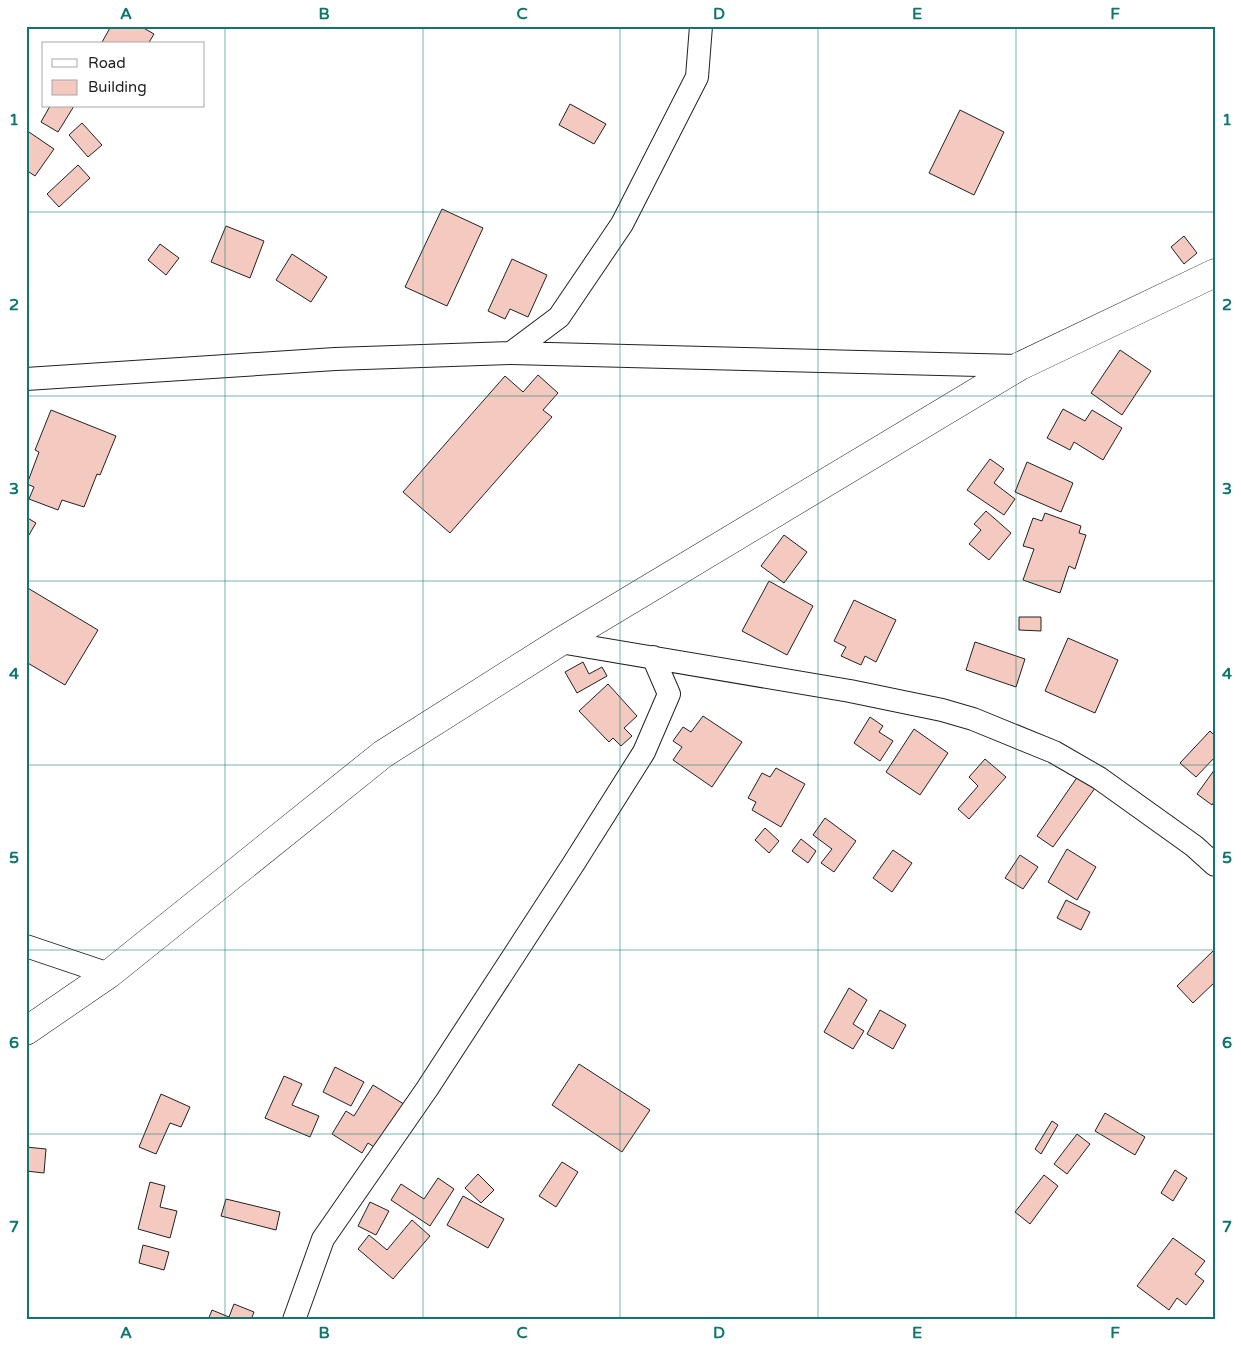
<svg xmlns="http://www.w3.org/2000/svg" width="1241" height="1346" font-family="'Varela Round',sans-serif">
<style>
.building{fill:#f3c9c0;stroke:#222}
.lines{fill:none;stroke-linecap:round;stroke-linejoin:round}
.street-casing{stroke:#222;stroke-width:24}
.primary-casing{stroke:#222;stroke-width:29}
.street{stroke:#fff;stroke-width:22}
.primary{stroke:#fff;stroke-width:28}
.grid{fill:none;stroke:#0f766e;stroke-width:1;stroke-opacity:0.55}
.neatline{fill:none;stroke:#0f766e;stroke-width:2}
.grid-label{font-size:16px;text-anchor:middle;font-weight:bold;fill:#0f766e}
</style>
<rect width="100%" height="100%" fill="#fff"/>
<path class="building" d="M111,26H140L154,34L148,44H101Z
M570,104L606,124L594,144L559,125Z
M50,106H74L58,132L41,122Z
M960,110L1004,132L974,195L929,173Z
M82,123L102,145L88,157L69,135Z
M26,130L54,149L35,176L26,170Z
M78,165L90,178L59,207L47,194Z
M442,209L483,228L447,306L405,287Z
M226,226L264,241L250,278L211,262Z
M1184,236L1197,253L1184,264L1171,247Z
M160,244L179,258L166,275L148,260Z
M292,254L327,277L311,302L276,280Z
M512,259L547,275L528,317L510,309L505,319L488,311Z
M1120,350L1151,371L1122,415L1091,393Z
M538,375L558,393L543,410L552,417L450,533L403,492L505,376L523,392Z
M1063,409L1085,421L1092,410L1122,428L1103,460L1074,442L1070,450L1047,438Z
M51,410L116,436L100,475L97,474L84,507L62,500L58,510L29,499L34,487L27,484L39,452L35,450Z
M990,459L1004,469L994,483L1015,499L1004,515L967,490Z
M1027,462L1073,483L1061,512L1015,492Z
M986,511L1011,533L989,560L969,544L981,530L974,524Z
M1045,513L1081,526L1079,533L1086,535L1075,569L1069,566L1060,593L1023,580L1034,549L1023,546L1033,518L1042,521Z
M26,517L36,523L26,540Z
M784,535L807,552L784,583L761,566Z
M769,581L813,606L787,655L742,631Z
M26,587L98,630L65,685L26,662Z
M854,600L896,620L876,662L865,656L861,665L841,656L846,647L834,641Z
M1019,617H1041V631L1019,630Z
M1068,638L1118,660L1095,713L1045,691Z
M975,642L1025,659L1016,687L966,670Z
M583,662L589,674L602,667L607,676L577,693L565,672Z
M608,684L637,716L624,728L632,736L621,746L613,738L609,742L579,711Z
M703,716L742,742L712,787L673,760L682,747L673,741L683,727L691,732Z
M870,717L883,726L879,732L893,741L880,761L854,743Z
M914,729L948,753L920,795L886,772Z
M1210,731L1215,736V757L1196,777L1180,763Z
M985,759L1006,777L969,819L958,809L978,786L969,777Z
M776,768L805,784L781,827L752,810L756,802L748,798L762,773L770,777Z
M1215,769V800L1212,805L1197,794Z
M1078,776L1095,788L1053,847L1037,836Z
M825,818L856,841L834,872L821,863L832,849L813,835Z
M765,828L779,841L769,853L755,840Z
M801,839L816,851L808,863L792,851Z
M1067,849L1096,867L1077,900L1048,882Z
M893,850L912,863L892,892L873,878Z
M1020,855L1038,867L1023,889L1005,878Z
M1066,900L1090,912L1081,930L1057,918Z
M1213,951L1215,953V982L1193,1003L1177,986Z
M849,988L867,1000L853,1024L864,1031L853,1049L824,1032Z
M880,1010L906,1025L893,1049L867,1034Z
M579,1064L650,1110L622,1152L552,1105Z
M335,1067L364,1082L351,1106L323,1092Z
M284,1076L302,1084L292,1105L319,1116L310,1137L265,1118Z
M373,1085L407,1106L380,1151L368,1143L362,1153L332,1134L346,1111L354,1116Z
M161,1094L190,1107L181,1127L170,1123L156,1154L139,1147Z
M1105,1113L1145,1137L1135,1155L1095,1131Z
M1052,1121L1058,1125L1041,1154L1035,1149Z
M1077,1134L1090,1144L1067,1174L1054,1164Z
M26,1147L46,1149L44,1173L26,1171Z
M562,1162L578,1172L556,1207L539,1196Z
M1175,1170L1187,1178L1173,1201L1161,1193Z
M478,1174L494,1190L481,1203L465,1188Z
M1044,1175L1058,1186L1030,1224L1015,1212Z
M438,1178L454,1189L430,1226L391,1200L401,1184L424,1199Z
M150,1182L165,1186L160,1207L177,1211L170,1238L138,1229Z
M463,1196L504,1219L488,1248L447,1225Z
M226,1199L280,1212L276,1230L221,1216Z
M370,1202L389,1211L376,1235L358,1226Z
M412,1220L430,1236L393,1279L358,1249L369,1235L387,1250Z
M1173,1238L1205,1261L1195,1274L1204,1281L1186,1305L1177,1298L1169,1310L1137,1286Z
M143,1245L169,1252L164,1270L139,1263Z
M234,1304L254,1312L251,1320H208L212,1310L229,1317Z"/>
<g class="lines">
<defs>
<path id="street" d="M511,353L559,317L622,224L697,77L701,26
M26,379L335,359L511,353L1020,366
M560,642L850,691L942,710L973,719L1054,752L1099,778L1194,846L1215,865
M26,946L109,974
M294,1320L323,1239L427,1089L574,863L644,752L669,694L653,657"/>
<path id="primary" d="M26,1031L109,974L383,754L560,642L1020,366L1215,273"/>
</defs>
<use href="#street" class="street-casing"/>
<use href="#primary" class="primary-casing"/>
<use href="#street" class="street"/>
<use href="#primary" class="primary"/>
</g>
<path class="grid" d="M225,26V1320M423,26V1320M620,26V1320M818,26V1320M1016,26V1320M26,212H1215M26,396H1215M26,581H1215M26,765H1215M26,950H1215M26,1134H1215"/>
<rect width="1241" height="1346" fill="none" stroke="#ffffff" stroke-width="55"/>
<rect x="42" y="42" width="162" height="65" fill="#ffffff" stroke="#a7a7a7"/>
<rect x="52" y="59" width="25" height="8" fill="#ffffff" stroke="#a7a7a7"/>
<text x="88" y="68" font-size="15" fill="#222222">Road</text>
<rect x="52" y="80" width="25" height="15" fill="#f3c9c0" stroke="#a7a7a7"/>
<text x="88" y="92" font-size="15" fill="#222222">Building</text>
<rect x="28" y="28" width="1186" height="1290" class="neatline"/>
<g class="grid-label">
<text x="126" y="19">A</text>
<text x="324" y="19">B</text>
<text x="522" y="19">C</text>
<text x="719" y="19">D</text>
<text x="917" y="19">E</text>
<text x="1115" y="19">F</text>
<text x="14" y="125">1</text>
<text x="1227" y="125">1</text>
<text x="14" y="310">2</text>
<text x="1227" y="310">2</text>
<text x="14" y="494">3</text>
<text x="1227" y="494">3</text>
<text x="14" y="679">4</text>
<text x="1227" y="679">4</text>
<text x="14" y="863">5</text>
<text x="1227" y="863">5</text>
<text x="14" y="1048">6</text>
<text x="1227" y="1048">6</text>
<text x="14" y="1232">7</text>
<text x="1227" y="1232">7</text>
<text x="126" y="1338">A</text>
<text x="324" y="1338">B</text>
<text x="522" y="1338">C</text>
<text x="719" y="1338">D</text>
<text x="917" y="1338">E</text>
<text x="1115" y="1338">F</text>
</g>
</svg>
